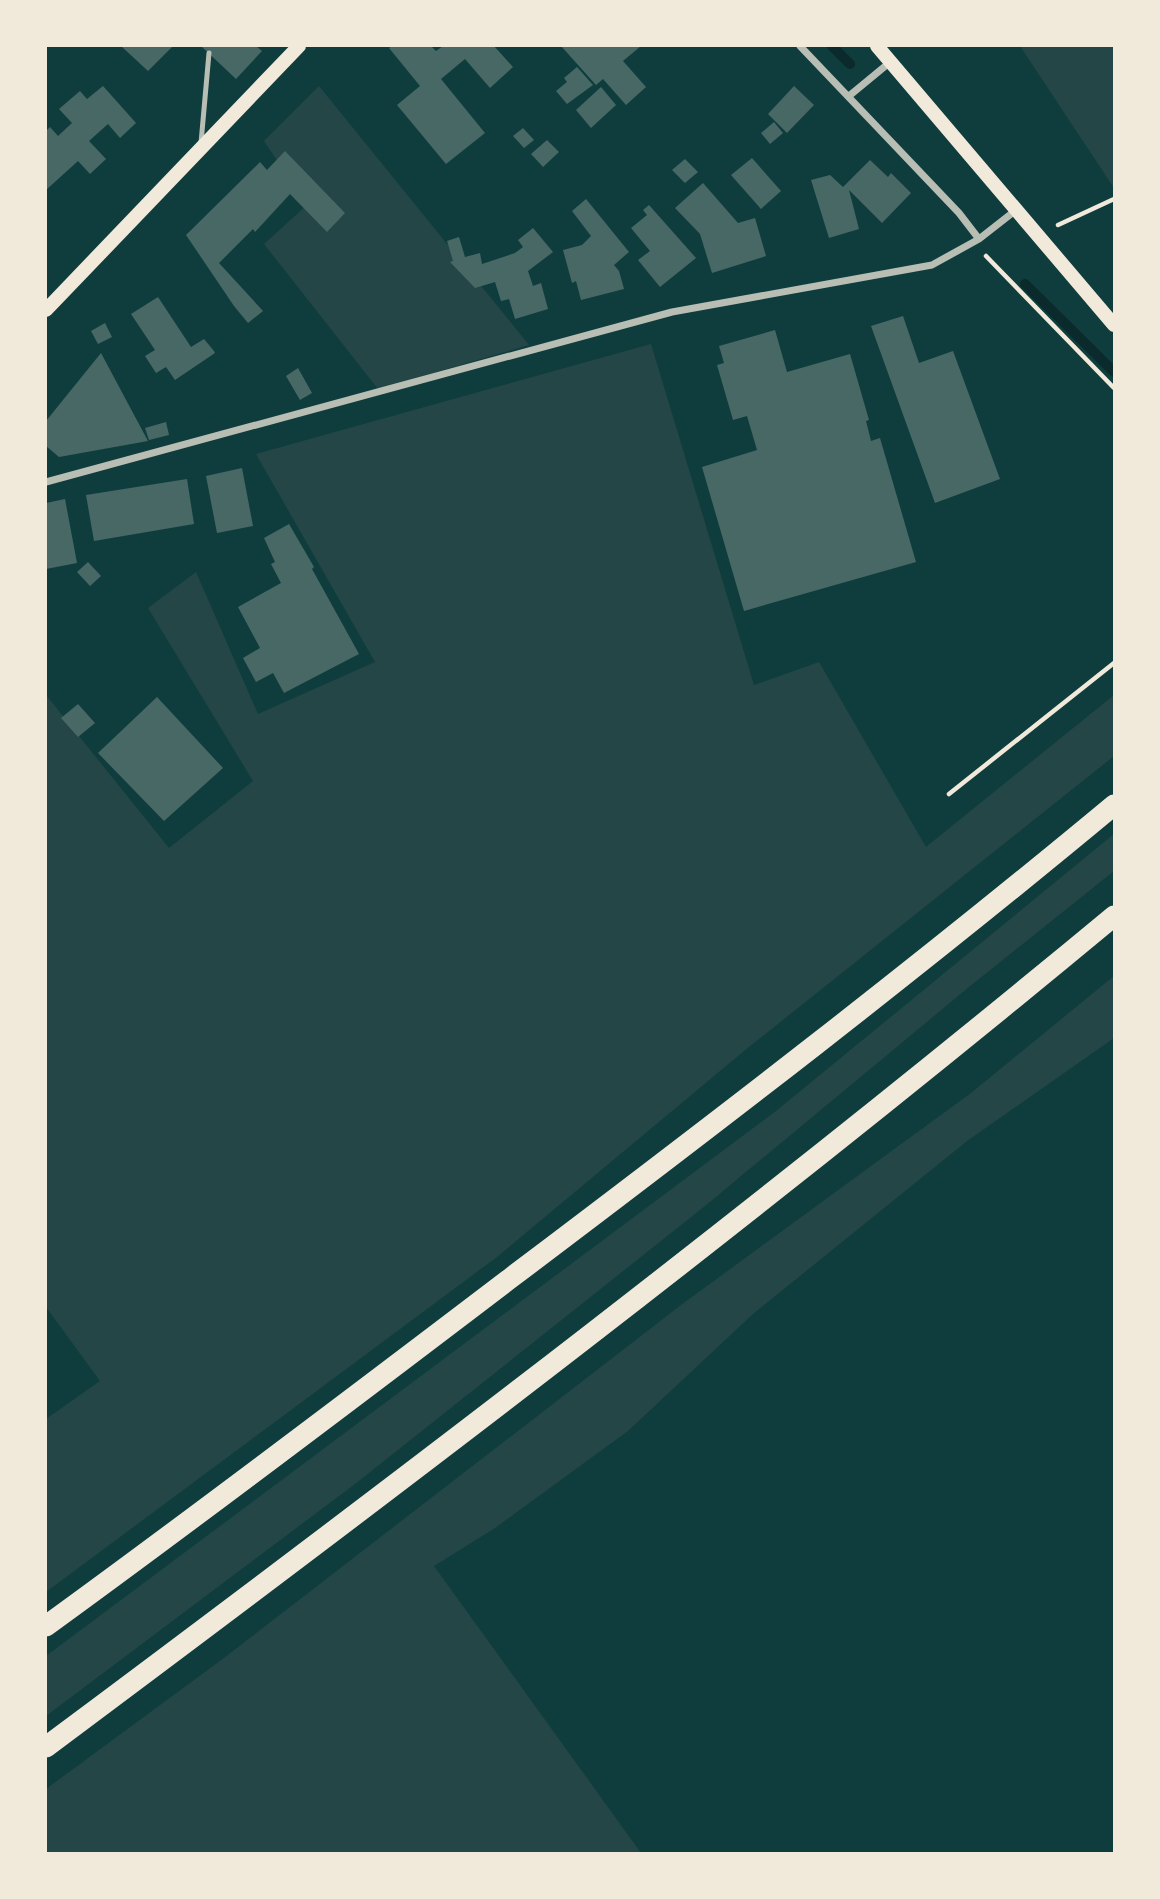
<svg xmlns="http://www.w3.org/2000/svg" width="1160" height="1899" font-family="'Noto Serif',serif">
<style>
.green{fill:#244646}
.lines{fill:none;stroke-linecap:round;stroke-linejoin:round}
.stream{stroke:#0a2a2b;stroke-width:10}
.building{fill:#486865}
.path{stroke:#f1e9da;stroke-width:4.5}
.service{stroke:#b8beb3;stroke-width:5}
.minor{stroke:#b8beb3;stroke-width:7}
.secondary{stroke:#f1e9da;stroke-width:14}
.motorway{stroke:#f1e9da;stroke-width:21}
</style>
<rect width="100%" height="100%" fill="#0f3d3e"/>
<path class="green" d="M1020,46H1114V188Z
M319,86L529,345L378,389L264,244L307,205L264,141Z
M651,344L754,685L819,662L926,847L1114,695V756L744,1051L497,1257L46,1592V1419L100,1381L46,1307V695L169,848L253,781L148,608L196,572L258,714L375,662L256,454Z
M1114,834V871L969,987L705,1206L355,1484L46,1716V1656L776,1111Z
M1114,976V1038L967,1141L753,1314L628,1431L495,1528L434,1566L641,1853H46V1789L224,1658L681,1305L971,1093Z"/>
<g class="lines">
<path class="stream" d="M832,46L850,64
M1025,284L1114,372"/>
</g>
<path class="building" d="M121,46H173L148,71Z
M201,46H256L262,51L236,79Z
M392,46H431L436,51L443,46H494L513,67L490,88L465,59L441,79L485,133L446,164L397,105L420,86L389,48Z
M561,46H641L623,61L646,87L626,105L603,79L596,85Z
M577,67L593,85L567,104L556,91L567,82L564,78Z
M103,86L136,123L120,138L108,124L89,141L106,159L90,174L78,161L46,190V131L50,127L58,136L72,123L59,109L80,91L87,99Z
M794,86L814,105L787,133L768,114Z
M601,87L616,105L591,128L576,110Z
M774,122L783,133L770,144L761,133Z
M523,128L534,140L524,148L513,136Z
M547,140L559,152L543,167L531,154Z
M285,151L345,213L327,232L290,194L255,232L253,229L219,263L263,311L248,323L234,306L186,235L260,162L267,170Z
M752,158L781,191L761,209L731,175Z
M685,159L698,172L685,183L672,170Z
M870,160L888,177L891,173L911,193L882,223L849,190L859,229L829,238L811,180L830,175L843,187Z
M703,183L738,223L755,218L766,256L712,273L700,234L675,208Z
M586,199L629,252L614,265L619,271L624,289L581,300L576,281L572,283L563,250L582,245L591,236L572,211Z
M649,205L696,258L660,287L638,260L650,251L631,228L647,215L643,210Z
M533,228L553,252L528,271L533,286L541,283L548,309L515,319L509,299L501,301L495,282L475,288L450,262L453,261L447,241L459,237L465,257L480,253L482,264L515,253L523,247L518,240Z
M158,297L191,347L204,339L214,351L215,353L175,380L166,367L156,373L145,356L155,350L131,314Z
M903,316L919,363L953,351L1000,479L935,503L871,326Z
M105,323L112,337L98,344L91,331Z
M775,330L787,372L850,354L869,420L866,421L871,441L880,438L916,562L744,611L702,467L757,450L747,416L733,420L717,365L724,363L719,346Z
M101,353L148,441L59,457L46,446V421Z
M298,368L312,393L300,400L286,376Z
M166,422L169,435L149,440L145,428Z
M242,468L253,526L217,533L206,476Z
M187,479L194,524L94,541L86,495Z
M65,499L77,563L46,569V503Z
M289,524L314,567L312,569L359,654L284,693L273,673L256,682L243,658L260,648L238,607L281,583L271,564L275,562L264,538Z
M88,562L101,576L90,586L77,572Z
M157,697L223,768L164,821L98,753Z
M78,704L95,723L78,737L61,718Z"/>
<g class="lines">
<path class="path" d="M1058,225L1114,199
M986,256L1114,388
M949,794L1114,663"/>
<path class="service" d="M201,143L209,53"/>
<path class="minor" d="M800,46L959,213L979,239
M849,96L889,63
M46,482L672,312L932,265L979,239L1016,210"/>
<path class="secondary" d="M877,46L1114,325
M46,310L299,46"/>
<path class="motorway" d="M46,1626C203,1512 357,1395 512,1277C716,1123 918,968 1114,805
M46,1747C408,1477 767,1204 1114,916"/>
</g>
<rect width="1160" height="1899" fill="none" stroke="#f1e9da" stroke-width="94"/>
</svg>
